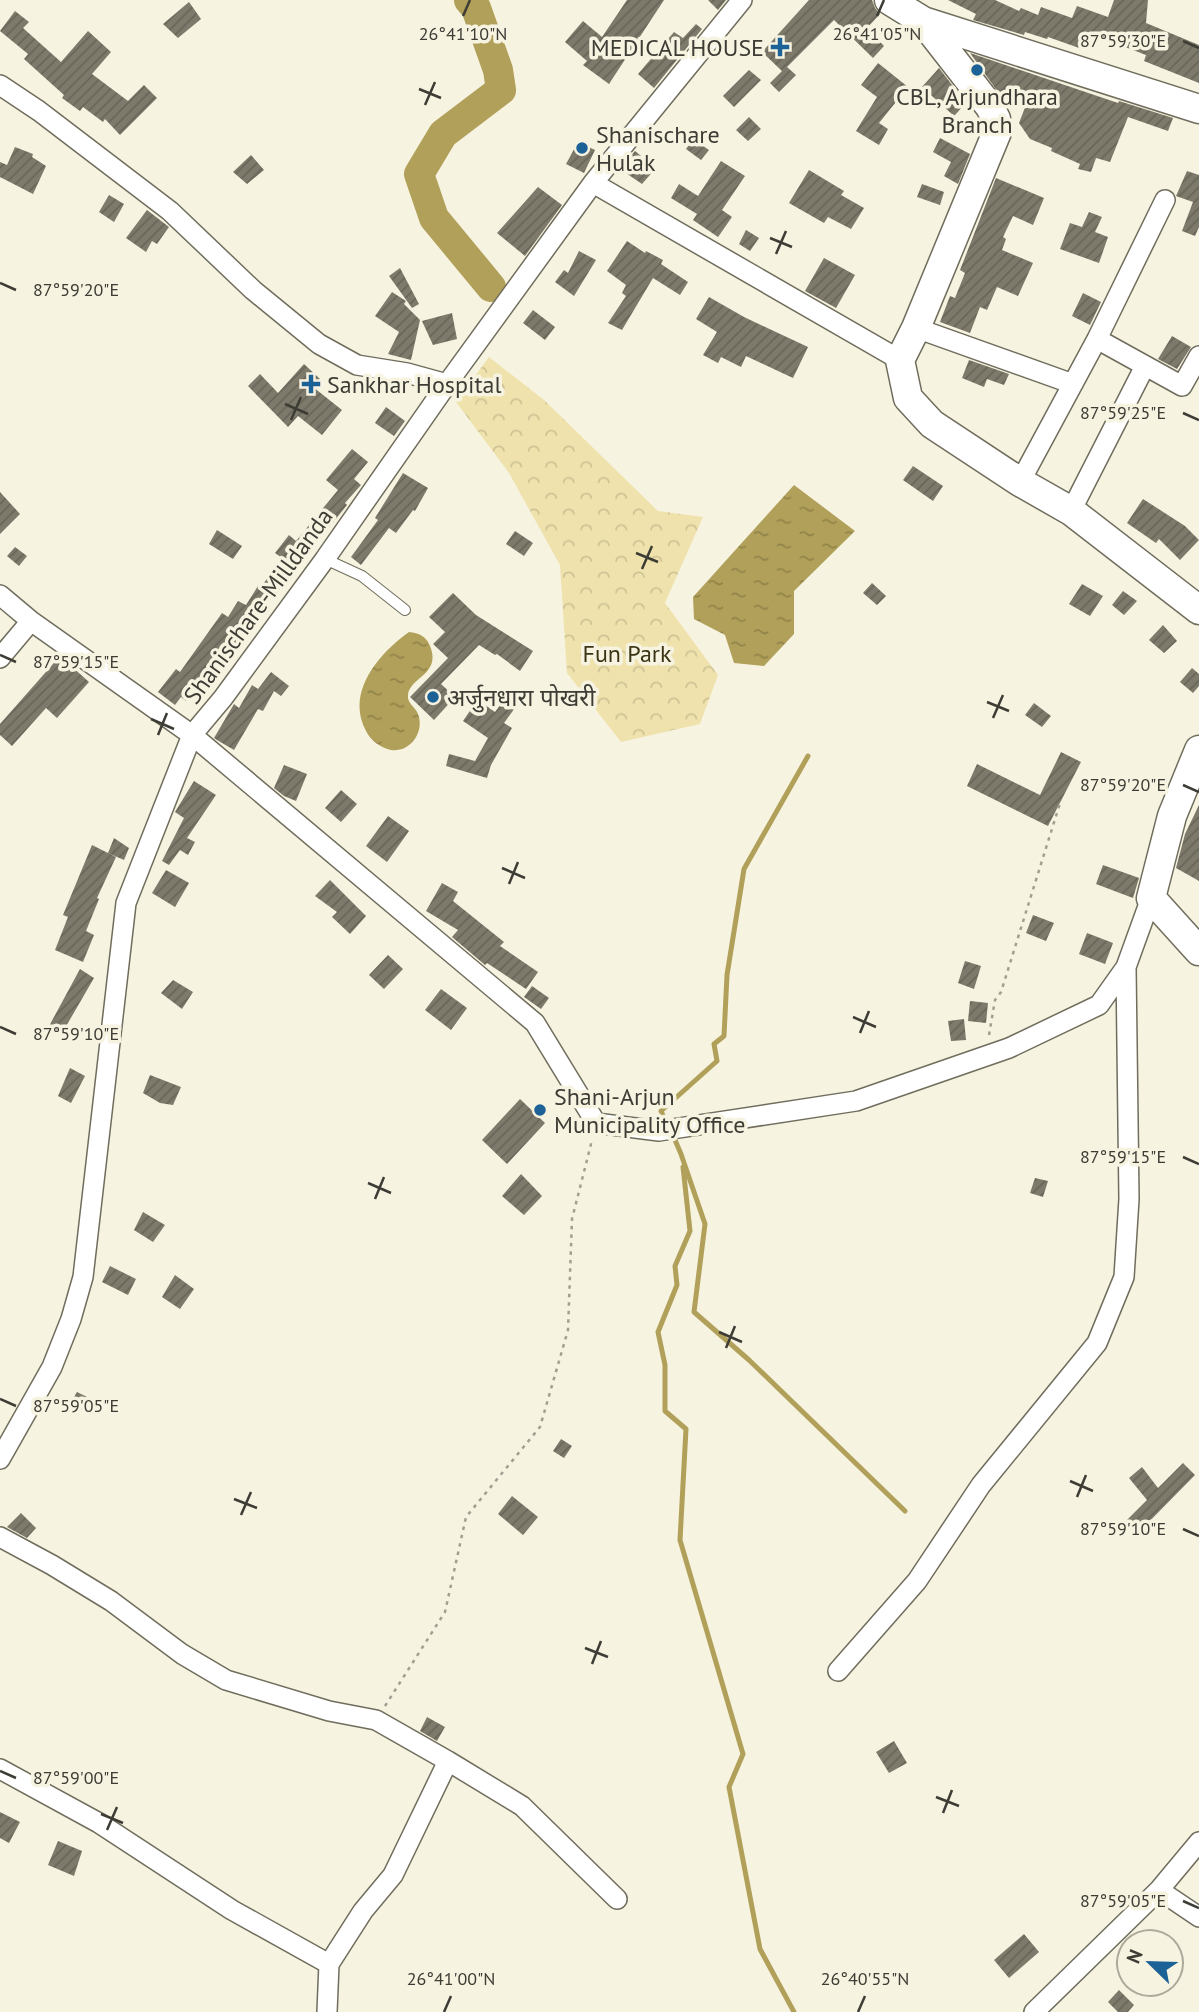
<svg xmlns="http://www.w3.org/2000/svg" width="1199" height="2012" font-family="'PT Sans','Noto Sans Devanagari',sans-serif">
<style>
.forest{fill:url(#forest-crowns)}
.water{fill:url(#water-ripples)}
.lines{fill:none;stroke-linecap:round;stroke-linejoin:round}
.stream{stroke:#b1a059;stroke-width:5}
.river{stroke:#b1a059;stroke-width:30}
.building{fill:url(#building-hatch)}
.lane-casing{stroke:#706d5d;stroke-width:12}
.street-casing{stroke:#706d5d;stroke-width:22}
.secondary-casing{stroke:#706d5d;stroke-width:31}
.path{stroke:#a19f92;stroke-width:2.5;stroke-dasharray:3.5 5;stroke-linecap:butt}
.lane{stroke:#fff;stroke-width:10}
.street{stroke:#fff;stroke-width:19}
.secondary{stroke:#fff;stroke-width:28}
.ticks{fill:none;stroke:#3d3c35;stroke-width:2.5}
.poi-dot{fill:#1d6297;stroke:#f7f3e1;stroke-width:2.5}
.labels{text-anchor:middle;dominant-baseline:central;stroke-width:7;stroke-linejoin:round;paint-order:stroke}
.poi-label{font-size:24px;fill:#3d3c35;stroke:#f7f3e1;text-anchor:start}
.street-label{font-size:24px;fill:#3d3c35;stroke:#f7f3e1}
.park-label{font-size:24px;fill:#3c3515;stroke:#f7f3e1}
.ticks-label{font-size:18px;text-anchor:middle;fill:#3d3c35;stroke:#f7f3e1;stroke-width:7;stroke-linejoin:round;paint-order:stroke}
</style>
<defs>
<pattern id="forest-crowns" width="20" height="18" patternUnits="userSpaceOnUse" patternTransform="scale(1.75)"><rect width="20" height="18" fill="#efe2ac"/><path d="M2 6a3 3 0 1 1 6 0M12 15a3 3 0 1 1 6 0" fill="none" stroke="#cec395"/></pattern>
<pattern id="water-ripples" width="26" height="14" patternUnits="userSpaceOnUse" patternTransform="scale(1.75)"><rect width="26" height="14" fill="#b1a059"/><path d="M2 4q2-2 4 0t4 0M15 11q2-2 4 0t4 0" fill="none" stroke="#91844a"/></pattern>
<pattern id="building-hatch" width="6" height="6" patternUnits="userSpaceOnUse" patternTransform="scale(1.75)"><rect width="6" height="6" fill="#7e7a6b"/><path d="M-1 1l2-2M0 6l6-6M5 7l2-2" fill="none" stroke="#686559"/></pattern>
</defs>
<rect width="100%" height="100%" fill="#f7f3e1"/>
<path class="forest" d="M489,357L544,400L658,511L703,517L665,603L718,675L700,724L621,742L567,673L560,565L509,473L456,402Z"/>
<path class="water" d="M794,485L855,531L794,591V634L764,666L734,663L725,635L694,619L693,597Z
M409,632C419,633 426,636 430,646C442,675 408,677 408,696C407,703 416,708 418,714C425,732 410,753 391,750C381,748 370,740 366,731C345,693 379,653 409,632Z"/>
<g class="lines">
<path class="stream" d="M667,1124L661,1111L717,1061L714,1044L724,1036L727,975L744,869L808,756
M672,1133L681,1154L705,1224L694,1312L749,1360L905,1511
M683,1167L690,1231L675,1266L677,1285L658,1332L665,1365V1411L686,1429L680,1540L743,1754L729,1787L760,1949L794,2012"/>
<path class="river" d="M469,0L476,8L498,70L501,90L443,134L419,174L434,218L491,287"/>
</g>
<path class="building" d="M627,0H664L609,84L583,65L587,61L565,42L583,21L602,37Z
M708,0H726L718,10Z
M809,0H872L875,8L880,14L867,28L884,46L873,58L834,20L787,67L796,75L779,92L770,83L782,71L762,52Z
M948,0H995L1019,11L1021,8L1038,15L1041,7L1072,18L1077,6L1108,17L1114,0H1148L1146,23L1199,45V83L1144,61L1146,55L1089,33L1082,49L1048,37L1047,39L1025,32L1024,35L973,20L976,14Z
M189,2L201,19L178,38L163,24Z
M15,11L29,22L23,28L61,62L88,31L111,52L92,74L128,101L144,85L157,98L120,135L105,119L103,122L83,107L80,111L62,98L64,95L24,59L28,54L0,31Z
M696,24L702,29L654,88L638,74L674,32L683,38Z
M970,53L1118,103L1119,101L1173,118L1168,131L1128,117L1110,162L1096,158L1091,172L1078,169L1080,164L1051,151L1052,148L1030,139L1019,123L1026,105L1012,98L1008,106Z
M878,63L908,87L879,123L888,129L879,145L856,131L877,97L861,85Z
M939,68L966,103L954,116L922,87Z
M749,70L761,80L734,107L723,96Z
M749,117L761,129L748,141L736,130Z
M940,138L970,154L958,184L944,176L951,162L933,152Z
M693,139L709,150L701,160L686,149Z
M578,142L595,150L584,173L566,164Z
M15,147L33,154L32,157L46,166L33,194L0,177V162L7,165Z
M635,151L656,168L642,184L620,169Z
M251,155L264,170L247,184L233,172Z
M721,161L745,176L722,210L732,217L718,237L693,220L697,214L671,198L679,184L698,196Z
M809,170L844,191L841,195L864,208L851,229L828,217L824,223L789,203Z
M1187,171L1199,175V227L1195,236L1182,231L1193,202L1176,196Z
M996,178L1044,198L1033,225L1013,216L1003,237L1006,239L1002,250L1033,263L1018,296L997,287L987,310L980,307L970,333L940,322L950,296L955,298L965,273L960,270Z
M922,184L944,192L940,205L917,197Z
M538,187L562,205L525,256L497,233Z
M109,195L124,204L114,222L99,212Z
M147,210L169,227L157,244L152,241L146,252L126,238Z
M1089,212L1102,217L1095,232L1108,237L1099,263L1060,249L1070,223L1082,227Z
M746,230L759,238L750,251L739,244Z
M627,241L645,253L646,251L663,260L661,264L688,282L680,295L653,278L622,330L608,323L626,296L622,293L626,285L607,271Z
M579,251L596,260L574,296L555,282L564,270L568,273Z
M824,258L855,275L836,308L805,291Z
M400,268L419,304L412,308L389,276Z
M392,292L406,301L404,304L420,320L411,360L388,354L399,332L375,316Z
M1083,293L1101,302L1090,325L1072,316Z
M709,297L744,317L808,347L793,378L746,356L741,367L721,357L718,363L703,355L717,332L696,319Z
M533,310L555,327L545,340L523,323Z
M452,313L457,339L433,345L422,321Z
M1172,336L1191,347L1177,369L1158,359Z
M969,360L1009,374L1004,385L987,379L984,387L962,378Z
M304,364L320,379L313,387L342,410L322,435L298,416L288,427L248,386L260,374L278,393Z
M386,407L405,421L394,436L375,423Z
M352,449L368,462L354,479L361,485L345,503L347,505L276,594L273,592L207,685L202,681L186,701L181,697L175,705L158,692L176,669L180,672L222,613L228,617L238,601L246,605L258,586L261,587L282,558L275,553L289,535L296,541L338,490L326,480Z
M913,466L943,486L933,501L903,480Z
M403,473L428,488L415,511L413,510L396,533L389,528L361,565L351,557L378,520L375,518Z
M0,492L20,514L0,534Z
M1143,499L1185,526L1199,540L1180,560L1159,539L1156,543L1127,523Z
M217,530L242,546L233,559L209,544Z
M515,531L533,543L524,556L506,544Z
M15,547L27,556L19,566L7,556Z
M872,583L886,596L877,605L863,593Z
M1082,584L1103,596L1090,616L1069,604Z
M1123,591L1137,601L1124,615L1112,605Z
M453,593L476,615L533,651L520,671L497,654L495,655L479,645L441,684L455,697L434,720L410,697L448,658L433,644L445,632L429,617Z
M1163,625L1177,641L1164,653L1149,640Z
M60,656L89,682L57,718L46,708L12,746L0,735V724Z
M1192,668L1199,674V686L1193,693L1180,682Z
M271,672L289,686L281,696L274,691L263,711L258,709L234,750L217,740L214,738L234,704L239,708L252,685L258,689Z
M509,693L520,701L504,723L512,728L491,765L487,778L446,766L449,754L475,761L488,738L463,721L476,702H481L495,712Z
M1034,703L1051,716L1042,727L1025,715Z
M1061,752L1081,762L1048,826L967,786L977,764L1040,795Z
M284,765L307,774L296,801L284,796L274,788Z
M194,781L216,795L187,838L195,842L188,855L180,850L169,865L162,861L184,818L175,812Z
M341,790L357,804L341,822L325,808Z
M1199,805V881L1176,868L1185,834Z
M388,816L409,831L387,862L366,846Z
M114,838L129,848L124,860L108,853Z
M92,845L116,857L97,898L99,899L86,931L94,935L83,962L55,950L68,917L63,915Z
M1103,865L1139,878L1133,898L1096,884Z
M166,870L189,883L175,907L152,893Z
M330,880L366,916L350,934L332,917L337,912L315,896Z
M442,883L458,892L453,901L504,942L500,946L538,972L526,989L487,963L485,965L452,937L458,930L426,911Z
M1033,915L1054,923L1046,941L1026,933Z
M1087,933L1113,943L1105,964L1079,954Z
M388,955L403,969L384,989L369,975Z
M965,961L981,966L974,989L958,983Z
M80,969L94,978L61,1035L48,1028Z
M173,980L193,992L182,1009L161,993Z
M532,986L549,998L541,1009L524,997Z
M441,989L467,1008L451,1030L425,1010Z
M970,1001L988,1003L986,1023L968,1021Z
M964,1019L966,1040L951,1041L948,1021Z
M70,1068L85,1076L71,1103L58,1096Z
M150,1075L181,1087L173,1105L160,1103L143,1093Z
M520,1099L545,1123L507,1164L482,1140Z
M521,1174L542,1196L524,1215L502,1196Z
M1035,1178L1048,1181L1043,1197L1030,1193Z
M143,1212L165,1225L153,1242L134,1230Z
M110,1266L136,1279L128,1295L102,1282Z
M175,1275L194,1289L180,1309L162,1297Z
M77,1392L97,1402L90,1414L70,1404Z
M561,1439L572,1446L564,1458L553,1451Z
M1183,1463L1195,1475L1137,1534L1125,1522L1147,1500L1129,1478L1142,1467L1158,1488Z
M512,1496L538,1517L523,1535L498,1514Z
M21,1513L36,1528L27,1538L7,1527Z
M427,1717L445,1727L437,1741L420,1731Z
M894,1741L907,1763L889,1773L876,1752Z
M0,1812L20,1822L9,1843L0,1838Z
M58,1841L82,1851L74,1876L48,1865Z
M1024,1934L1039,1952L1009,1978L994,1960Z
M1119,1990L1134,2005L1128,2012H1118L1108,2002Z"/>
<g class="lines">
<defs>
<path id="lane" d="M325,559L362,576L405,610"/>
<path id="street" d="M0,85L39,111L170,211L253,290L319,344L357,365L407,373L447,384
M593,183L900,360
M916,328L1073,384
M1097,339L1182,386L1199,356
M1020,482L1097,339L1165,200
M1071,511L1145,366
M0,595L31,621L192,735L535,1023L596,1123L659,1131L856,1101L1009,1048L1099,1005L1126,967L1151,898
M0,658L31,621
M0,1459L52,1367L71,1319L83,1277L126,903L192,735L223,698L325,559L447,384L593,183L742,0
M0,1537L52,1565L111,1601L182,1654L226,1680L329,1711L376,1720L448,1761L393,1875L363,1911L329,1964L327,2012
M838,1671L917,1581L981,1485L1097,1343L1124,1277L1129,1199L1126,967
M448,1761L522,1806L617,1899
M0,1769L99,1823L232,1910L329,1964
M1159,1890L1199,1917
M1034,2012L1159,1890L1199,1842"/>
<path id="secondary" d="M889,0L923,21L1199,109
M923,21L990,107L996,119L997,132L916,328L900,360L908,398L932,424L1020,482L1071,511L1199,610
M1199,750L1172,816L1151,898L1199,951"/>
</defs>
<use href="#lane" class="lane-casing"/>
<use href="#street" class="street-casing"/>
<use href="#secondary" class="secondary-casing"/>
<path class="path" d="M989,1035L995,1000L1001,992L1061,800
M385,1706L445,1612L466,1517L540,1427L568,1330L572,1219L592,1140"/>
<use href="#lane" class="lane"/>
<use href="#street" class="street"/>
<use href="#secondary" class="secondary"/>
</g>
<path class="ticks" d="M463,16L470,0M877,16L884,0M1183,41L1199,48M419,89L441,98M425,105L435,82M770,238L792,247M776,254L786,231M0,283L16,290M285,404L308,414M1183,413L1199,420M291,420L301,397M636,553L658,562M642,569L652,546M0,655L16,662M987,702L1009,711M993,718L1003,695M151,719L174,729M158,735L167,713M1183,785L1199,792M502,868L525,878M509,884L518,862M853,1017L876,1027M0,1027L16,1034M860,1033L869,1011M1183,1157L1199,1164M368,1183L391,1193M375,1199L384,1177M719,1332L742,1342M726,1348L735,1326M0,1399L16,1406M1070,1481L1093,1491M1077,1497L1086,1475M234,1499L257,1508M241,1515L251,1492M1183,1529L1199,1536M585,1648L608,1657M592,1664L601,1641M0,1771L16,1778M936,1797L959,1806M943,1813L952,1790M101,1814L123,1823M107,1830L117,1807M1183,1901L1199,1908M444,2012L451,1996M858,2012L865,1996"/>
<g class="poi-dot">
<path d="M776.5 36.5h7v7h7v7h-7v7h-7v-7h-7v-7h7z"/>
<circle cx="977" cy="70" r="7"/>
<circle cx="582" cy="148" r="7"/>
<path d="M307.5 373.5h7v7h7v7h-7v7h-7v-7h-7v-7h7z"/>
<circle cx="433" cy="697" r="7"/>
<circle cx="540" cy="1110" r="7"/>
</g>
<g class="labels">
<g class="poi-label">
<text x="764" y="47" text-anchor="end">MEDICAL HOUSE</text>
<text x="977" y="96" text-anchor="middle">CBL, Arjundhara<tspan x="977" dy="28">Branch</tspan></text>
<text x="596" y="134">Shanischare<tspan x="596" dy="28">Hulak</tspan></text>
<text x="327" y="384">Sankhar Hospital</text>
<text x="447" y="697">अर्जुनधारा पोखरी</text>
<text x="554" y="1096">Shani-Arjun<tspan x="554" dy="28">Municipality Office</tspan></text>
</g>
<g class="street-label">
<text transform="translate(258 606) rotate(-54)">Shanischare-Milldanda</text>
</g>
<g class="park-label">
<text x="627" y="653">Fun Park</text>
</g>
</g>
<g class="ticks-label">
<text x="463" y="40">26°41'10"N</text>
<text x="877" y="40">26°41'05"N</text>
<text x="1123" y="47">87°59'30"E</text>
<text x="76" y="296">87°59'20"E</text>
<text x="1123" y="419">87°59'25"E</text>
<text x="76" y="668">87°59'15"E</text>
<text x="1123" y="791">87°59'20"E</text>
<text x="76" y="1040">87°59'10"E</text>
<text x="1123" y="1163">87°59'15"E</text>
<text x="76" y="1412">87°59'05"E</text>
<text x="1123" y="1535">87°59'10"E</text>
<text x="76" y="1784">87°59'00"E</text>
<text x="1123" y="1907">87°59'05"E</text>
<text x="451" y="1985">26°41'00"N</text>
<text x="865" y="1985">26°40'55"N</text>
</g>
<g transform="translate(1150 1963) rotate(293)"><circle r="33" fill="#f7f3e1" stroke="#adaa9c" stroke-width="2"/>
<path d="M0-5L12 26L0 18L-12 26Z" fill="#1d6297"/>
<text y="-10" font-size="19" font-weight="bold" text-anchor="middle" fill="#3d3c35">N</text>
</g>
</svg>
